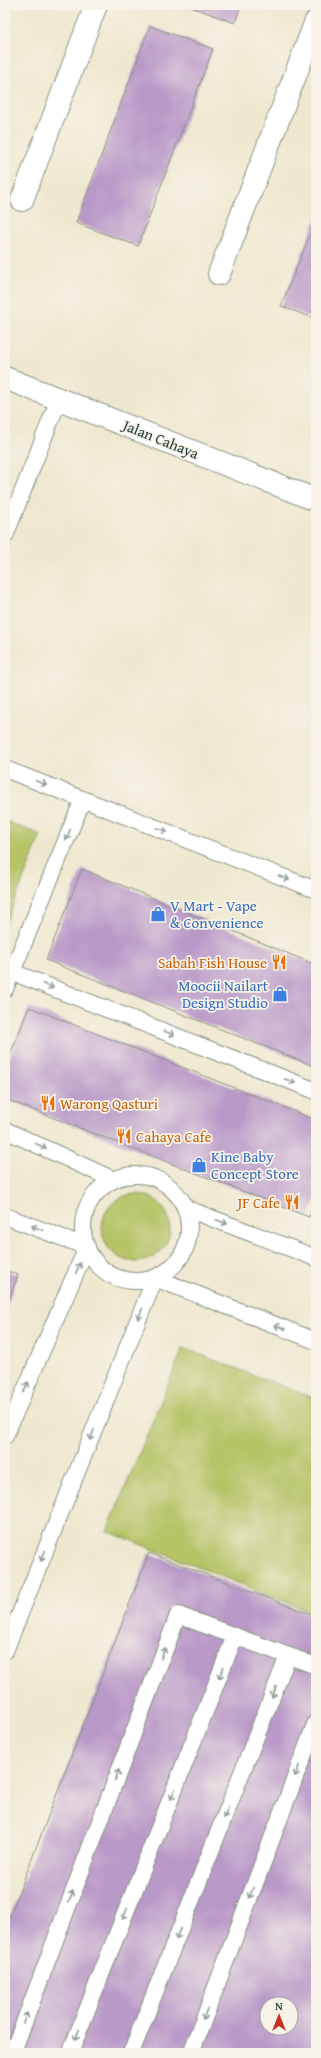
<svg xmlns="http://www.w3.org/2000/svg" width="321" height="2058" font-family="'Gentium Book Plus',serif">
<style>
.green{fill:#b6c366;stroke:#6a804d}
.building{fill:#b999c8;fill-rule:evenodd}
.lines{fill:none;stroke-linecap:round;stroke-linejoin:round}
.service-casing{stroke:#879282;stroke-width:18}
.minor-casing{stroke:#879282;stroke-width:24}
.tertiary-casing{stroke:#879282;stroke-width:24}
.service{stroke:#fff;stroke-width:16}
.minor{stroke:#fff;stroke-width:22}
.tertiary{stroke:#fff;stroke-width:22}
.oneway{stroke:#8f9e9a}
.labels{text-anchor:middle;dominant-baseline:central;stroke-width:3.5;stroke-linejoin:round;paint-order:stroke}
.street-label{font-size:15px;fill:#1f3d34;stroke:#f7f3e8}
.shop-label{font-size:15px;fill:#366cbe;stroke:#f7f3e8;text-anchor:start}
.food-label{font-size:15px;fill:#c56008;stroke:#f7f3e8;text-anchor:end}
</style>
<rect width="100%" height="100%" fill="#f7f3e8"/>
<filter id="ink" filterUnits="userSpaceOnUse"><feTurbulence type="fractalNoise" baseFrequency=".025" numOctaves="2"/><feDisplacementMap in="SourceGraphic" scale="8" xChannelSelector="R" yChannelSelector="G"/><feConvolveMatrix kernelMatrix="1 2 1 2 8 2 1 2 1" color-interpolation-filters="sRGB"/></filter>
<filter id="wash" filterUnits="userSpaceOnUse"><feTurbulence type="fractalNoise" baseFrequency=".012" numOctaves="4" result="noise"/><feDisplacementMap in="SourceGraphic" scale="16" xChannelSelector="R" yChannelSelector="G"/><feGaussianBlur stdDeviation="0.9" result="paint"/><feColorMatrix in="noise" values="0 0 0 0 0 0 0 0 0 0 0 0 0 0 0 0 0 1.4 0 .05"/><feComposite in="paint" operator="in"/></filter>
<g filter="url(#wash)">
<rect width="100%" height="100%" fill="#efe8d0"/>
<path class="green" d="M5,821L41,835L5,925Z
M102 1228a34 34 0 1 1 68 0a34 34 0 1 1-68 0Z
M183,1348L316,1399V1614L107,1531Z"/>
<g id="blocks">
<path class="building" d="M186,5H241L235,23Z
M150,26L213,49L138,246L76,223Z
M316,219V319L281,306Z
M82,869L316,965V1067L46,960Z
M29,1007L316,1120V1199L309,1217L5,1099V1068Z
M5,1270L18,1275L5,1311Z
M149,1553L316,1616V2041L311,2053H5V1929ZM267,2004H291V2028H267Z"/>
</g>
</g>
<g filter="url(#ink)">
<use href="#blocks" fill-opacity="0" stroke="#879282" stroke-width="1"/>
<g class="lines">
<defs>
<path id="service" d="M5,536L59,399
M5,769L316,890
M12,972L316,1091
M5,989L83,799
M5,1130L114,1180
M83 1228a53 53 0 1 1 106 0a53 53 0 1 1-106 0Z
M185,1208L316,1258
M5,1216L87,1247L5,1436
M5,1651L155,1278L316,1341
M9,2053L14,2049L178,1615L316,1666
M70,2053L235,1636
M131,2053L288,1656
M191,2053L316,1722"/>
<path id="minor" d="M22,200L96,5
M219,274L316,21"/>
<path id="tertiary" d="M5,378L316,500"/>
</defs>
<use href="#service" class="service-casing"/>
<use href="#minor" class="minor-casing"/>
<use href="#tertiary" class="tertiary-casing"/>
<use href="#service" class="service"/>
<use href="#minor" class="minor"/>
<use href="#tertiary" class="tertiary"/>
</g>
<defs><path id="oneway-shaft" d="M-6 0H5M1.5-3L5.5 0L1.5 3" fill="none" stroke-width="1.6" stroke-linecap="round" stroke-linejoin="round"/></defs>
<g class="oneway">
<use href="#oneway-shaft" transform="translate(41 783) rotate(21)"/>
<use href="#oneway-shaft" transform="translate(162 830) rotate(21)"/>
<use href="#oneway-shaft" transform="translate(68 835) rotate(112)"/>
<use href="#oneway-shaft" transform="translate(284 878) rotate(21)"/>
<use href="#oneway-shaft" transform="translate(48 986) rotate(21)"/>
<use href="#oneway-shaft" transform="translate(169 1033) rotate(21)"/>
<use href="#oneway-shaft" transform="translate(290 1081) rotate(21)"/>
<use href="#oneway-shaft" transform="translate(41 1146) rotate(24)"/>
<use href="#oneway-shaft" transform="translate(222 1222) rotate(21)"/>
<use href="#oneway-shaft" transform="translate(37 1228) rotate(-159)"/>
<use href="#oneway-shaft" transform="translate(78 1268) rotate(-66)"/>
<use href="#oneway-shaft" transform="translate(140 1314) rotate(112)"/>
<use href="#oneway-shaft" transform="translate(280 1327) rotate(-159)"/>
<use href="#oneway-shaft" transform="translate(26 1387) rotate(-66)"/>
<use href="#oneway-shaft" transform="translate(92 1435) rotate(112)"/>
<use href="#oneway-shaft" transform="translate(43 1556) rotate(112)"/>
<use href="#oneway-shaft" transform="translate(163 1653) rotate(-69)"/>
<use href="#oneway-shaft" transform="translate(221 1673) rotate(112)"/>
<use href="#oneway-shaft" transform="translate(274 1692) rotate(112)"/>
<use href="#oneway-shaft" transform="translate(297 1771) rotate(111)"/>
<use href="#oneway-shaft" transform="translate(117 1775) rotate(-69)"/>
<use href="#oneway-shaft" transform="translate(173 1794) rotate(112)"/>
<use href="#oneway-shaft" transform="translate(226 1813) rotate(112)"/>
<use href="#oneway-shaft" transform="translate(251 1893) rotate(111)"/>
<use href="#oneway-shaft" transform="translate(71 1896) rotate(-69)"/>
<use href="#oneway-shaft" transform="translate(125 1914) rotate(112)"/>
<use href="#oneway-shaft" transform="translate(178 1934) rotate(112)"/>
<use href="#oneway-shaft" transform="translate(205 2014) rotate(111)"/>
<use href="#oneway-shaft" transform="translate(25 2018) rotate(-69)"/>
<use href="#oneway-shaft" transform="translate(77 2035) rotate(112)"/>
</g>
</g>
<defs>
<symbol id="shop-bare" viewBox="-9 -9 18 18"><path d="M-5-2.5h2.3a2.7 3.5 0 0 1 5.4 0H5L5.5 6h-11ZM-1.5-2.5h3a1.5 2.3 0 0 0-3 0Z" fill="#3f7fe0" stroke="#f7f3e8" stroke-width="2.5" paint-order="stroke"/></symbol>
<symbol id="restaurant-bare" viewBox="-9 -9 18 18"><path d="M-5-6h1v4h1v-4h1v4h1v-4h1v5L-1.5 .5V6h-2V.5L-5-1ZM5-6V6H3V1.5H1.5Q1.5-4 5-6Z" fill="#e8710a" stroke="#f7f3e8" stroke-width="2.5" paint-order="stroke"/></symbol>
</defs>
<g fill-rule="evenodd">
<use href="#shop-bare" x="147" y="903" width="22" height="22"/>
<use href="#restaurant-bare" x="268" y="951" width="22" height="22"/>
<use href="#shop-bare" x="269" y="983" width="22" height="22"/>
<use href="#restaurant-bare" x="37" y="1092" width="22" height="22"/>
<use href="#restaurant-bare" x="113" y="1125" width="22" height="22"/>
<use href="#shop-bare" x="188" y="1154" width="22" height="22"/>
<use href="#restaurant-bare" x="281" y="1191" width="22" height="22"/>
</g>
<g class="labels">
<g class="street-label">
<text transform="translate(161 439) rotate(22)">Jalan Cahaya</text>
</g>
<g class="shop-label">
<text x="170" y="905">V Mart - Vape<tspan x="170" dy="17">&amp; Convenience</tspan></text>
<text x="268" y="985" text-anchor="end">Moocii Nailart<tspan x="268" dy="17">Design Studio</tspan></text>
<text x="211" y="1156">Kine Baby<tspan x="211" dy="17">Concept Store</tspan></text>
</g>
<g class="food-label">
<text x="267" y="962">Sabah Fish House</text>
<text x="60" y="1103" text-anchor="start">Warong Qasturi</text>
<text x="136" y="1136" text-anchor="start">Cahaya Cafe</text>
<text x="280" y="1202">JF Cafe</text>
</g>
</g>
<rect width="321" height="2058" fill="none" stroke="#f7f3e8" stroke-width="20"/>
<g transform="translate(279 2016)"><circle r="19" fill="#f7f3e8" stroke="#a1aaa0"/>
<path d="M0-3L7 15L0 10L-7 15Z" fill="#c8321e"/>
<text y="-6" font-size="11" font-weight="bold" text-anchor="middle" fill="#1f3d34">N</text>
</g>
</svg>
